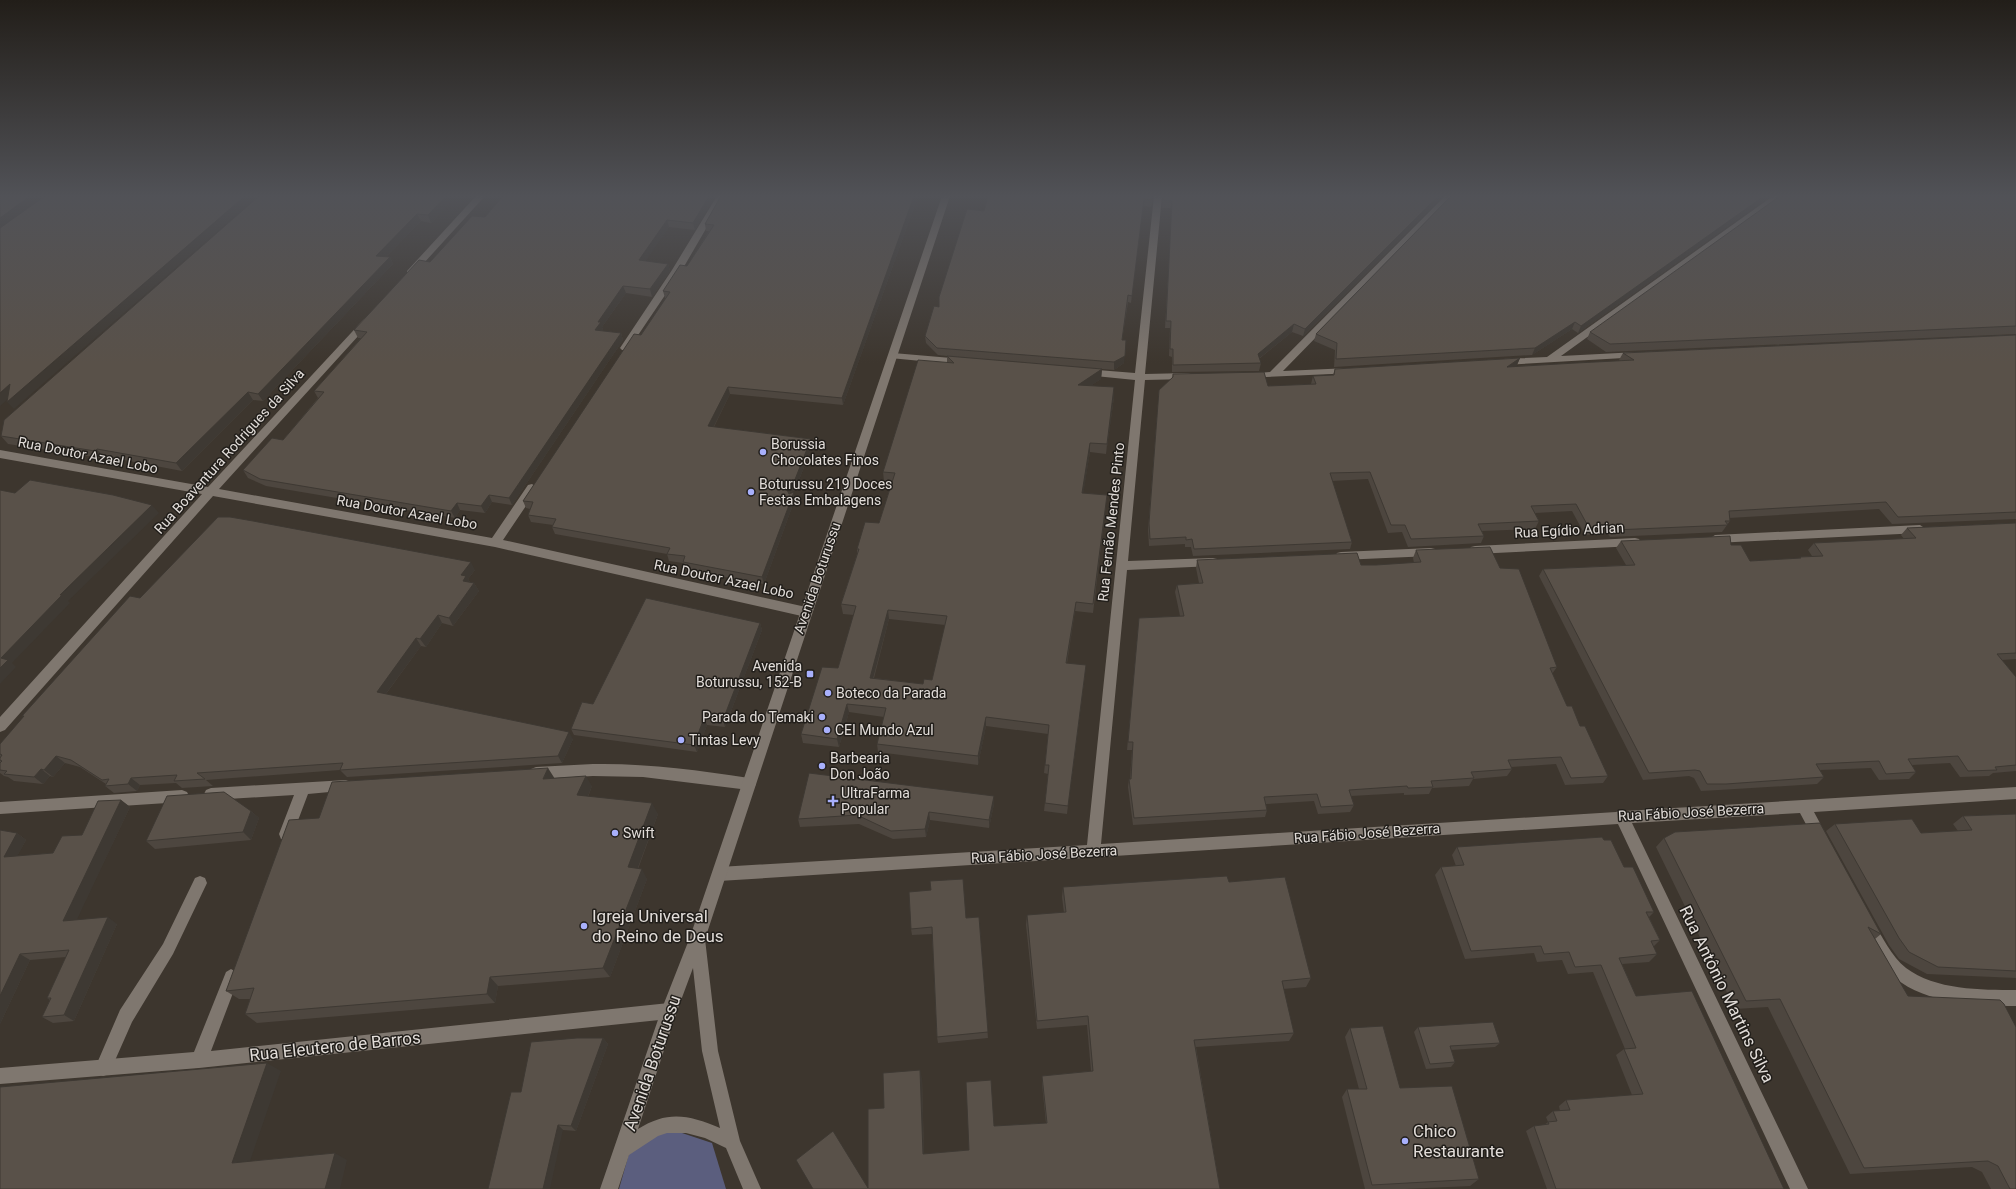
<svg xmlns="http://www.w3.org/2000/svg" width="2016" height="1189" font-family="Roboto,sans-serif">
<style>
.green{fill:#5b5e7e}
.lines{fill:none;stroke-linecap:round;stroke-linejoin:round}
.service{fill:#7f776f;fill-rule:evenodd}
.minor{fill:#7f776f;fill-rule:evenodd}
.secondary{fill:#7f776f;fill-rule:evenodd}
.wall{fill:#4d463f;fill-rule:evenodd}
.shaded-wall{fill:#3e3933}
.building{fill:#595149;stroke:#3e3933;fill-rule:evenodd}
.poi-dot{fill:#a8b0fc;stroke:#211e1a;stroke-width:1.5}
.labels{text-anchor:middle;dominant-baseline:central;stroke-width:3;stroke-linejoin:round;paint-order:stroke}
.poi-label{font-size:14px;fill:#e2ddd9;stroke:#211e1a;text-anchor:start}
.street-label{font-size:14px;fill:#e2ddd9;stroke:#211e1a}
.near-poi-label{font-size:17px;fill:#e2ddd9;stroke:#211e1a;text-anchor:start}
.near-street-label{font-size:17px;fill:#e2ddd9;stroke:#211e1a}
</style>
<rect width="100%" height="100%" fill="#3d362e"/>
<path class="green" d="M667,1128L712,1143L726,1189H619L630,1150Z"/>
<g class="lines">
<path class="service" d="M200,876L205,878L207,883L173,954L132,1022L109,1074L103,1076L97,1074L95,1068L120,1010L163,944L195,878Z"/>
<path class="minor" d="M476,196H485L413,275H407V271Z
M717,196H725L682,270L628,350H622L620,348L672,270Z
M1154,196H1162L1145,374L1189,373L1194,376L1189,379L1145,380L1128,561L1213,558L1217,559L1219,562L1217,565L1213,566L1127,570L1101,844L1616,812L1621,810L1625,811L2016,787V799L1814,812L1828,838L1826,843L1821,844L1816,843L1800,813L1632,823L1808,1189H1790L1618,824L719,881L714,879L712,874L714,869L719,867L1087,845L1135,380L1085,375L1080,372L1085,369L1135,373Z
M1445,196H1454L1283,371L1350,368L1354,369L1355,371L1354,373L1245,378L1244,376L1245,374L1270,372Z
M1773,196H1783L1561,356L1638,352L1641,353L1643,355L1641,357L1503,365L1498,362L1503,359L1547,357Z
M367,318L370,319V323L219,489L492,538L528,485L532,484L538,488L503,540L806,607L810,609L812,612L810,615L806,617L495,547L213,496L5,730L0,732V717L202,494L0,458V450L208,487L364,319Z
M893,353L963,359L968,362L963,365L890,358L888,356Z
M1920,525L1926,529L1920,533L1715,543L1709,539L1715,535Z
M1635,538L1639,539L1641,542L1639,545L1635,546L1475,554L1471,553L1469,550L1471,547L1475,546Z
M1431,548L1435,549L1437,552L1435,555L1431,556L1341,560L1337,559L1335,556L1337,553L1341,552Z
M593,764C646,763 697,770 749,778L754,780L756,784L754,788L749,790L643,777L593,776L536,779L531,777L529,773L531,769L536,767Z
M346,780L351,782L353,786L351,790L308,794L291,839L286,840L281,839L279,834L294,795L211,800L206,798L204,794L206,790L211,788Z
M182,790L187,792L189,796L187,800L182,802L0,814V802Z
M1867,918L1872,920C1882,936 1891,956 1906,968C1935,990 1981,990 2016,990V1006C1977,1006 1927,1004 1895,978C1880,966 1871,946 1862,930L1860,925L1862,920Z
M231,969L236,972L239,977L211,1051L669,1003L675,1005L677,1011L675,1017L669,1019L199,1068L0,1084V1068L194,1052L226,972Z"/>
<path class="secondary" d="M942,196H950L705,939L718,1051L740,1141L761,1189H743L726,1148L705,1138L686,1133H667L658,1136L629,1155L618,1189H600L661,1011L690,937ZM693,968L702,1051L720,1128C689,1115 668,1110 638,1129L677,1011Z"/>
</g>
<path class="wall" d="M446,196H448L450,202L431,223L421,221L386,257H390L393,264L263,401L253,400L182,471L103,456L101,458L8,444L1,436Z
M715,196L695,230L669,227L645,261L668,264L670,271L652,297L626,293L602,327L603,330L602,331L621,333L623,340L512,505L492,502L485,513L460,510L455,518L266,486L248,478L243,470L283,440L318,398L314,391L361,338H358L354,330L430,262L485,217Z
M918,196L843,405L730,394L714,427L811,439L812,447L795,490L789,493L795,499L764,584L685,570L683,563L669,561L667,554L555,534L552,527L553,525L531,522L528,515L530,509L526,508L523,501L641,335L666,298H665L663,291L687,266L709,231H706L705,224Z
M1154,196L1151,207L1143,206L1131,303L1128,302L1122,340L1124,363L1114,370L970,358L1102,369L1101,379L1090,386L1114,397L1106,454L1090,452L1083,493L1107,495L1093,613L1075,611L1067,663L1085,674L1067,814L1044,811L1048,774L1044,773L1048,734L986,726L978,765L878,752L877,744L884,717L849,712L839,747L803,743L801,734L838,668L854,615L843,614L841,604L857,554V549L879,523L892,482L884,481L883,472L947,363V356L938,355L926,343L925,336L984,211ZM889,619L945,625L932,680L923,684L874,678Z
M1163,196H1443L1303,336L1292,332L1259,359L1261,363L1259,371L1172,372V357L1169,356L1170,328H1165L1172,208H1162Z
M1451,196H1770L1578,333L1572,329L1532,355L1334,367L1335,350L1314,341L1316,334Z
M2016,198V334L1606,352L1587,339L1590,332L2015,199Z
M2016,335V519L1892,524L1879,509L1729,518L1730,521L1722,532L1610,537L1608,534L1585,535L1572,511L1535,513L1539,521L1535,529L1482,531L1484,536L1481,543L1408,547L1402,532L1388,533L1368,479L1332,481L1352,542L1350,549L1193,556L1191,547H1185V544L1149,546L1148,530L1159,390L1172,378L1173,374L1268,386L1311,384L1313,376L1333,375L1335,369L1520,358L1517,365L1515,366L1620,361L1619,360L1623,353Z
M2016,523V659L2002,660L2016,677V771L1993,773L1989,776L1960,777L1950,763L1912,765L1916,772L1909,779L1879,780L1871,768L1820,770L1824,777L1817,784L1719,790L1701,791L1694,778L1689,776L1643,780L1539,576L1543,569L1626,565L1616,548L1621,541L1731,545L1750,561L1799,559L1800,557L1812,556L1808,550L1814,543L1904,539L1901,535L1907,528Z
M1416,550L1500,568L1557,667L1552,674L1567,706L1580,726L1608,776L1603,783L1565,785L1556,764L1511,767L1512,769L1507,776L1473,779L1469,786L1432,788L1429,794L1404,795V793L1351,796L1354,805L1350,812L1318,814L1314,801L1266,804L1267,810L1265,817L1133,825L1128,787L1129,779H1130L1132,750H1127L1139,618L1180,616L1175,592L1177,585L1199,583L1196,568L1197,560L1361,565H1376L1414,563L1413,558Z
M475,570L468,579L470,582L474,583L479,591L453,626L442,623L426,647L421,646L386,694L573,739L562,763L347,777L340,770L206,780L213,786L182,788L176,783L140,785L137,791L114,793L105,786L106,784L80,767L65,763L53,777L50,776L43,784L14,781L8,777L4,776L0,773V744L24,717L22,716L140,598Z
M760,623L762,630L725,727L707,725L697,752L574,735L571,729L593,704Z
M555,778L592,786L588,797L658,814L638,869L647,879L610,977L498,986L495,1003L257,1023L245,1014L250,999H239L226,991L319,818Z
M121,800L130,807L76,920L117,924L74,1021L53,1023L42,1017L50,1000L47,998L66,957L30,960L0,1024L17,833L26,840L17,856L53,853L82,835Z
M994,804L989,828L930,820L926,837L893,839L859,824L800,827L798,819Z
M251,811L259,818L251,840L155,849L146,841Z
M2016,814V978L1927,974L1899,959L1889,945L1826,831L1835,824L1921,833L1958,831L1953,824L1963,816Z
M1820,823L1881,934L1875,939L2016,1189H1991L1982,1172L1972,1167L1850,1174L1768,1007L1735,1009L1656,847L1664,838Z
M1604,840L1624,867L1654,912L1649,917L1660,940L1653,947L1657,954L1649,962L1622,964L1636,996L1784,1189H1547L1526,1131L1534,1126L1544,1125L1548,1122L1546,1117L1553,1111H1560L1559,1106L1566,1100L1632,1095L1616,1055L1624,1049H1625L1593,972L1568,974L1562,960L1537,962L1534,953L1465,959L1435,875L1441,867L1456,866L1452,855L1457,847Z
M1229,882L1311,978L1306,987L1283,989L1294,1033L1289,1041L1196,1047L1220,1189H813L868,1188L884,1108L922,1078L924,1154L969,1150L994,1126L1046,1123L1042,1084V1076L1091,1071L1087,1025L1037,1029L1026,925L1027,915L1064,913L1062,897L1063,887Z
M931,890L966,918L979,917L988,1038L938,1043L937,1037L932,934L912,935L911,929Z
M1418,1027L1500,1043L1495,1047L1451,1050L1455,1062L1451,1067L1426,1069L1414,1032Z
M1350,1028L1400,1088L1479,1179L1470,1186L1405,1189H1365L1342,1097L1347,1089H1359L1345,1037Z
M603,1038L608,1044L576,1131L563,1130L521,1092Z"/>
<path class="shaded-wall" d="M30,196H45L0,229V218Z
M245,196H258L14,409L7,402Z
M446,196H448L450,202L431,223L428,215Z
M709,196H715L695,230L693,223Z
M914,196H918L843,405L842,398Z
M1438,196H1443L1303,336L1305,329Z
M1764,196H1770L1578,333L1581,326Z
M417,214L421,221L380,263L376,256Z
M667,220L669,227L641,268L639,260Z
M390,257L393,264L263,401L258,394Z
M668,264L670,271L652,297L650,289Z
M623,286L626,293L602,327L603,330L598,337L595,330L598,322Z
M1575,322L1572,329L1532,355L1535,348Z
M1294,324L1292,332L1256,361L1258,354Z
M621,333L623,340L512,505L509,498Z
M1126,348L1124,363L1114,370V362Z
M1520,358L1517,365L1503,374L1507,367Z
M1102,369L1101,379L1077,395L1078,385Z
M10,384L16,392L0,406V393Z
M728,387L730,394L710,434L708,426Z
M1114,387V397L1106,454L1107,444Z
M248,392L253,400L182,471L176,463Z
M811,439L812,447L795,490L786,494L785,486Z
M1090,443V452L1082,502V493Z
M97,449L103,456L101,458L95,451Z
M794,492L795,499L764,584L762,577Z
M489,495L492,502L485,513L481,506Z
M457,503L460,510L455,518L451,511Z
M152,505L159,513L68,601L70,603L12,663L16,667L0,684V668L1,658L60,595Z
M471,562L475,570L468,579L471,584L468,588L461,575Z
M474,583L479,591L453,626L449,618Z
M1076,602L1075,611L1065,671L1066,663Z
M888,610L889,619L871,686L870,678Z
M438,615L442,623L426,647L420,639Z
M760,623L762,630L725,727L723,720Z
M416,638L421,646L382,699L377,692Z
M1086,665L1085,674L1067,814L1068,806Z
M847,704L849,712L839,747L837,739Z
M986,717V726L978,765V756Z
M704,718L707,725L697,752L694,745Z
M569,732L573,739L562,763L558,756Z
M56,756L65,763L53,777L44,770Z
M548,768L555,779H543Z
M41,769L50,776L43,784L34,777Z
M586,776L592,786L584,806L577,795Z
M131,778L140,785L137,791L128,784Z
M994,796V804L989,828V820Z
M121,800L130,807L73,928L63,921Z
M652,803L658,814L634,878L628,867Z
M251,811L259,818L251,840L243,832Z
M929,812L930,820L926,837L925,829Z
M17,833L26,840L13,864L4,857Z
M642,869L647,879L610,977L603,968Z
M108,917L117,924L74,1021L64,1015Z
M20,954L30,960L0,1024V996Z
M490,977L498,986L495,1003L487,994Z
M603,1038L608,1044L576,1131L571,1126Z
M267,1063L281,1071L247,1170L232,1163Z
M920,1070L922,1078L924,1161L923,1154Z
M558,1125L563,1130L550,1189H543Z
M335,1153L347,1160L340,1189H325Z"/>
<path class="building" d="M0,196H30L0,218Z
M45,196H245L7,402L10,384L0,393V228Z
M259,196H446L428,215L417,214L376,256L390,257L258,394L248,392L176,463L97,449L95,451L1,436L4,420Z
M503,196H709L693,223L667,220L639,260L668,264L650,289L623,286L598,322H601L595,330L621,333L509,498L489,495L481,506L457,503L451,511L260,479L243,470L272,438L283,440L324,392L314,391L367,332L354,330L419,260L430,262L472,216L485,217Z
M721,196H914L842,398L728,387L708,426L811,439L794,482L785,486L789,494L794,492L762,577L683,562L685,556L667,554L670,548L552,527L556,519L528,515L533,502L523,501L634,334L641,335L670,292L663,291L680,265L687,266L714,225L705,224Z
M988,196H1153L1152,200L1144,199L1132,296L1128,295L1122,340H1126L1125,356L1114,362L937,348L925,336L934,306L939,307V297L967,209L984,211Z
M1163,196H1438L1305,329L1294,324L1258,354L1261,363L1173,365V349H1170L1171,321H1166L1172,201L1163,200Z
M1451,196H1764L1581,326L1575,322L1535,348L1336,359L1337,343L1316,334Z
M1780,196H2010L2016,200V326L1610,344L1590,332Z
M2016,335V512L1898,517L1886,502L1729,511L1730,521H1725L1728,525L1614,530L1612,527L1589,528L1576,504L1531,506L1539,521L1478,524L1484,536L1411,539L1405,525H1391L1370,472L1330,473L1352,542L1194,549L1192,539L1186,540V537L1150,539L1149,523L1159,390L1173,377V374L1264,372L1268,386L1316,384L1313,376L1334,375L1335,369L1520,358L1507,367L1576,363L1634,360L1623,353Z
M947,356L1102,369L1078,385L1114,387L1107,444L1090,443L1082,493L1107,495L1093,604L1076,602L1066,663L1086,665L1068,806L1045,803L1049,765H1045L1049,725L986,717L978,756L877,744L886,708L847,704L837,739L801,734L822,667L838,668L856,606L841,604L859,549H857L865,522L879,523L895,473L883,472L918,360L954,363ZM888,610L947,616L932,680L924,679L923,684L870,678Z
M30,480L113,495L152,505L60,595H62L1,658L8,660L0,668V490L15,493Z
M218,517H230L253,521L471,562L461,575L466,576L463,581L474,583L449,618L438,615L420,639L416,638L377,692L569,732L558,756L340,770L343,763L197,773L205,779L174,781L177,775L131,778L128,784L105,786L109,779L102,780L71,760L56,756L44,770L41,769L34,777L4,774L7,771L0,770V763L2,761L0,760V758L2,755L0,754V744L24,716H22L130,596L140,598Z
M2016,523V653L1997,654L2016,677V765L1995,767L1997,770L1968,771L1958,756L1908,759L1916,772L1886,774L1879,761L1816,764L1824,777L1726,784H1707L1700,771L1695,770L1649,773L1543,569L1635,565L1621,541L1730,536L1731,545H1741L1750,561L1801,558L1800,557L1823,556L1814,543L1916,538L1907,528Z
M1490,547L1500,568L1519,569L1557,667L1550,668L1567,706H1572L1580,726H1585L1608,776L1571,778L1561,757L1508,760L1512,769L1471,772L1474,778L1431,781L1433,787L1408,788L1407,786L1349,790L1354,805L1321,807L1317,794L1264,797L1267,810L1134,818L1129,779H1131L1133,742H1128L1139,618L1184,616L1177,585L1203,583L1197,560L1357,553L1361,565H1376L1421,562L1416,550Z
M646,598L760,623L723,720L704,718L694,745L571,729L582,702L593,704Z
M548,768L543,779L586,776L577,795L652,803L628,867L642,869L603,968L490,977L487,994L245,1014L254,988L226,991L289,820L319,818L332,782Z
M809,773L994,796L989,820L929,812L925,829L891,831L857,815L798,819Z
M224,792L251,811L243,832L146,841L167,796Z
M121,800L63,921L108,917L64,1015L42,1017L51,998H47L69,950L20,954L0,996V830L17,833L4,857L53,853L62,836L82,835L98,801Z
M2016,814V971L1938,967L1909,952L1899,938L1835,824L1912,819L1921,833L1972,830L1963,816Z
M1820,823L1881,934L1868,927L1908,996L2000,1000L2004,1004L2016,1027V1189H2010L1998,1166L1988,1161L1864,1168L1780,999L1746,1001L1664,838L1675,832Z
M1602,837L1604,840H1611L1624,867H1633L1654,912H1646L1660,940L1651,941L1657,954L1619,958L1636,996L1692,991L1784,1189H1556L1534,1126L1549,1124L1548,1122L1557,1121L1553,1111L1570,1110L1566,1100L1643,1094L1624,1049L1636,1048L1601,965L1575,967L1569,952L1544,954L1541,946L1471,951L1441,867L1464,865L1457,847Z
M1227,876L1229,882L1285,877L1311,978L1282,981L1294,1033L1194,1040L1220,1189H813L796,1160L833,1131L868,1188V1109L884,1108L883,1073L920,1070L923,1154L969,1150L966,1082L991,1080L994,1126L1047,1123L1042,1076L1093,1071L1088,1016L1037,1021L1027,915L1066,912L1063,887Z
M963,879L966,918L979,917L988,1032L937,1037L932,927L911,929L909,892L931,890L930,881Z
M1493,1022L1500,1043L1450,1046L1455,1062L1430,1064L1418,1027Z
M1383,1026L1400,1088L1452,1086L1479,1179L1372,1185L1347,1089H1367L1350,1028Z
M577,1038H603L571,1126L558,1125L543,1189H488L511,1092H521L531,1042Z
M267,1063L232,1163L335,1153L325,1189H0V1087Z"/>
<linearGradient id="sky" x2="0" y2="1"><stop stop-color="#221e19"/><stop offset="0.54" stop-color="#515257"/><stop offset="1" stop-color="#515257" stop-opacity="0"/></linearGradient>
<rect width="2016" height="363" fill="url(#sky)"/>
<g class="poi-dot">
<circle cx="763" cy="452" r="4"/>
<circle cx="751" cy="492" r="4"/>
<rect x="806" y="670" width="8" height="8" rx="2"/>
<circle cx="828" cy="693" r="4"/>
<circle cx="822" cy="717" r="4"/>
<circle cx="827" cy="730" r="4"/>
<circle cx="681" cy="740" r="4"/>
<circle cx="822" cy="766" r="4"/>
<path d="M831 795h4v4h4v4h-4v4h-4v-4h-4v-4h4z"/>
<circle cx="615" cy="833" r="4"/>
<circle cx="584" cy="926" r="4"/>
<circle cx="1405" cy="1141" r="4"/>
</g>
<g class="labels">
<g class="poi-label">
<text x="771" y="444">Borussia<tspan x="771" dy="16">Chocolates Finos</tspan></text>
<text x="759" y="484">Boturussu 219 Doces<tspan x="759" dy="16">Festas Embalagens</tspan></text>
<text x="802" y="666" text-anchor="end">Avenida<tspan x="802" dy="16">Boturussu, 152-B</tspan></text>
<text x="836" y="693">Boteco da Parada</text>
<text x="814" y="717" text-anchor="end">Parada do Temaki</text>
<text x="835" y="730">CEI Mundo Azul</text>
<text x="689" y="740">Tintas Levy</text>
<text x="830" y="758">Barbearia<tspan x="830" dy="16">Don João</tspan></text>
<text x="841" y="793">UltraFarma<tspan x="841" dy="16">Popular</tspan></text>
<text x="623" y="833">Swift</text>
</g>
<g class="street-label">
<text transform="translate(229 451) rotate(-48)">Rua Boaventura Rodrigues da Silva</text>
<text transform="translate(88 455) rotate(11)">Rua Doutor Azael Lobo</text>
<text transform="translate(407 512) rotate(10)">Rua Doutor Azael Lobo</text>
<text transform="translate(1111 522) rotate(-84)">Rua Fernão Mendes Pinto</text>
<text transform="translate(1569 530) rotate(-3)">Rua Egídio Adrian</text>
<text transform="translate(817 578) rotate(-71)">Avenida Boturussu</text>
<text transform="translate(724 579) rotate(12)">Rua Doutor Azael Lobo</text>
<text transform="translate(1691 812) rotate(-3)">Rua Fábio José Bezerra</text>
<text transform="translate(1367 833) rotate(-4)">Rua Fábio José Bezerra</text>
<text transform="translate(1044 854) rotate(-3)">Rua Fábio José Bezerra</text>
</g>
<g class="near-poi-label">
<text x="592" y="916">Igreja Universal<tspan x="592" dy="20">do Reino de Deus</tspan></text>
<text x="1413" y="1131">Chico<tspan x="1413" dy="20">Restaurante</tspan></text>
</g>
<g class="near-street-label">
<text transform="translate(1727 994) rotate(64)">Rua Antônio Martins Silva</text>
<text transform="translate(335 1046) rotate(-6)">Rua Eleutero de Barros</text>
<text transform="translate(652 1063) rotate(-71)">Avenida Boturussu</text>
</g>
</g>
</svg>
